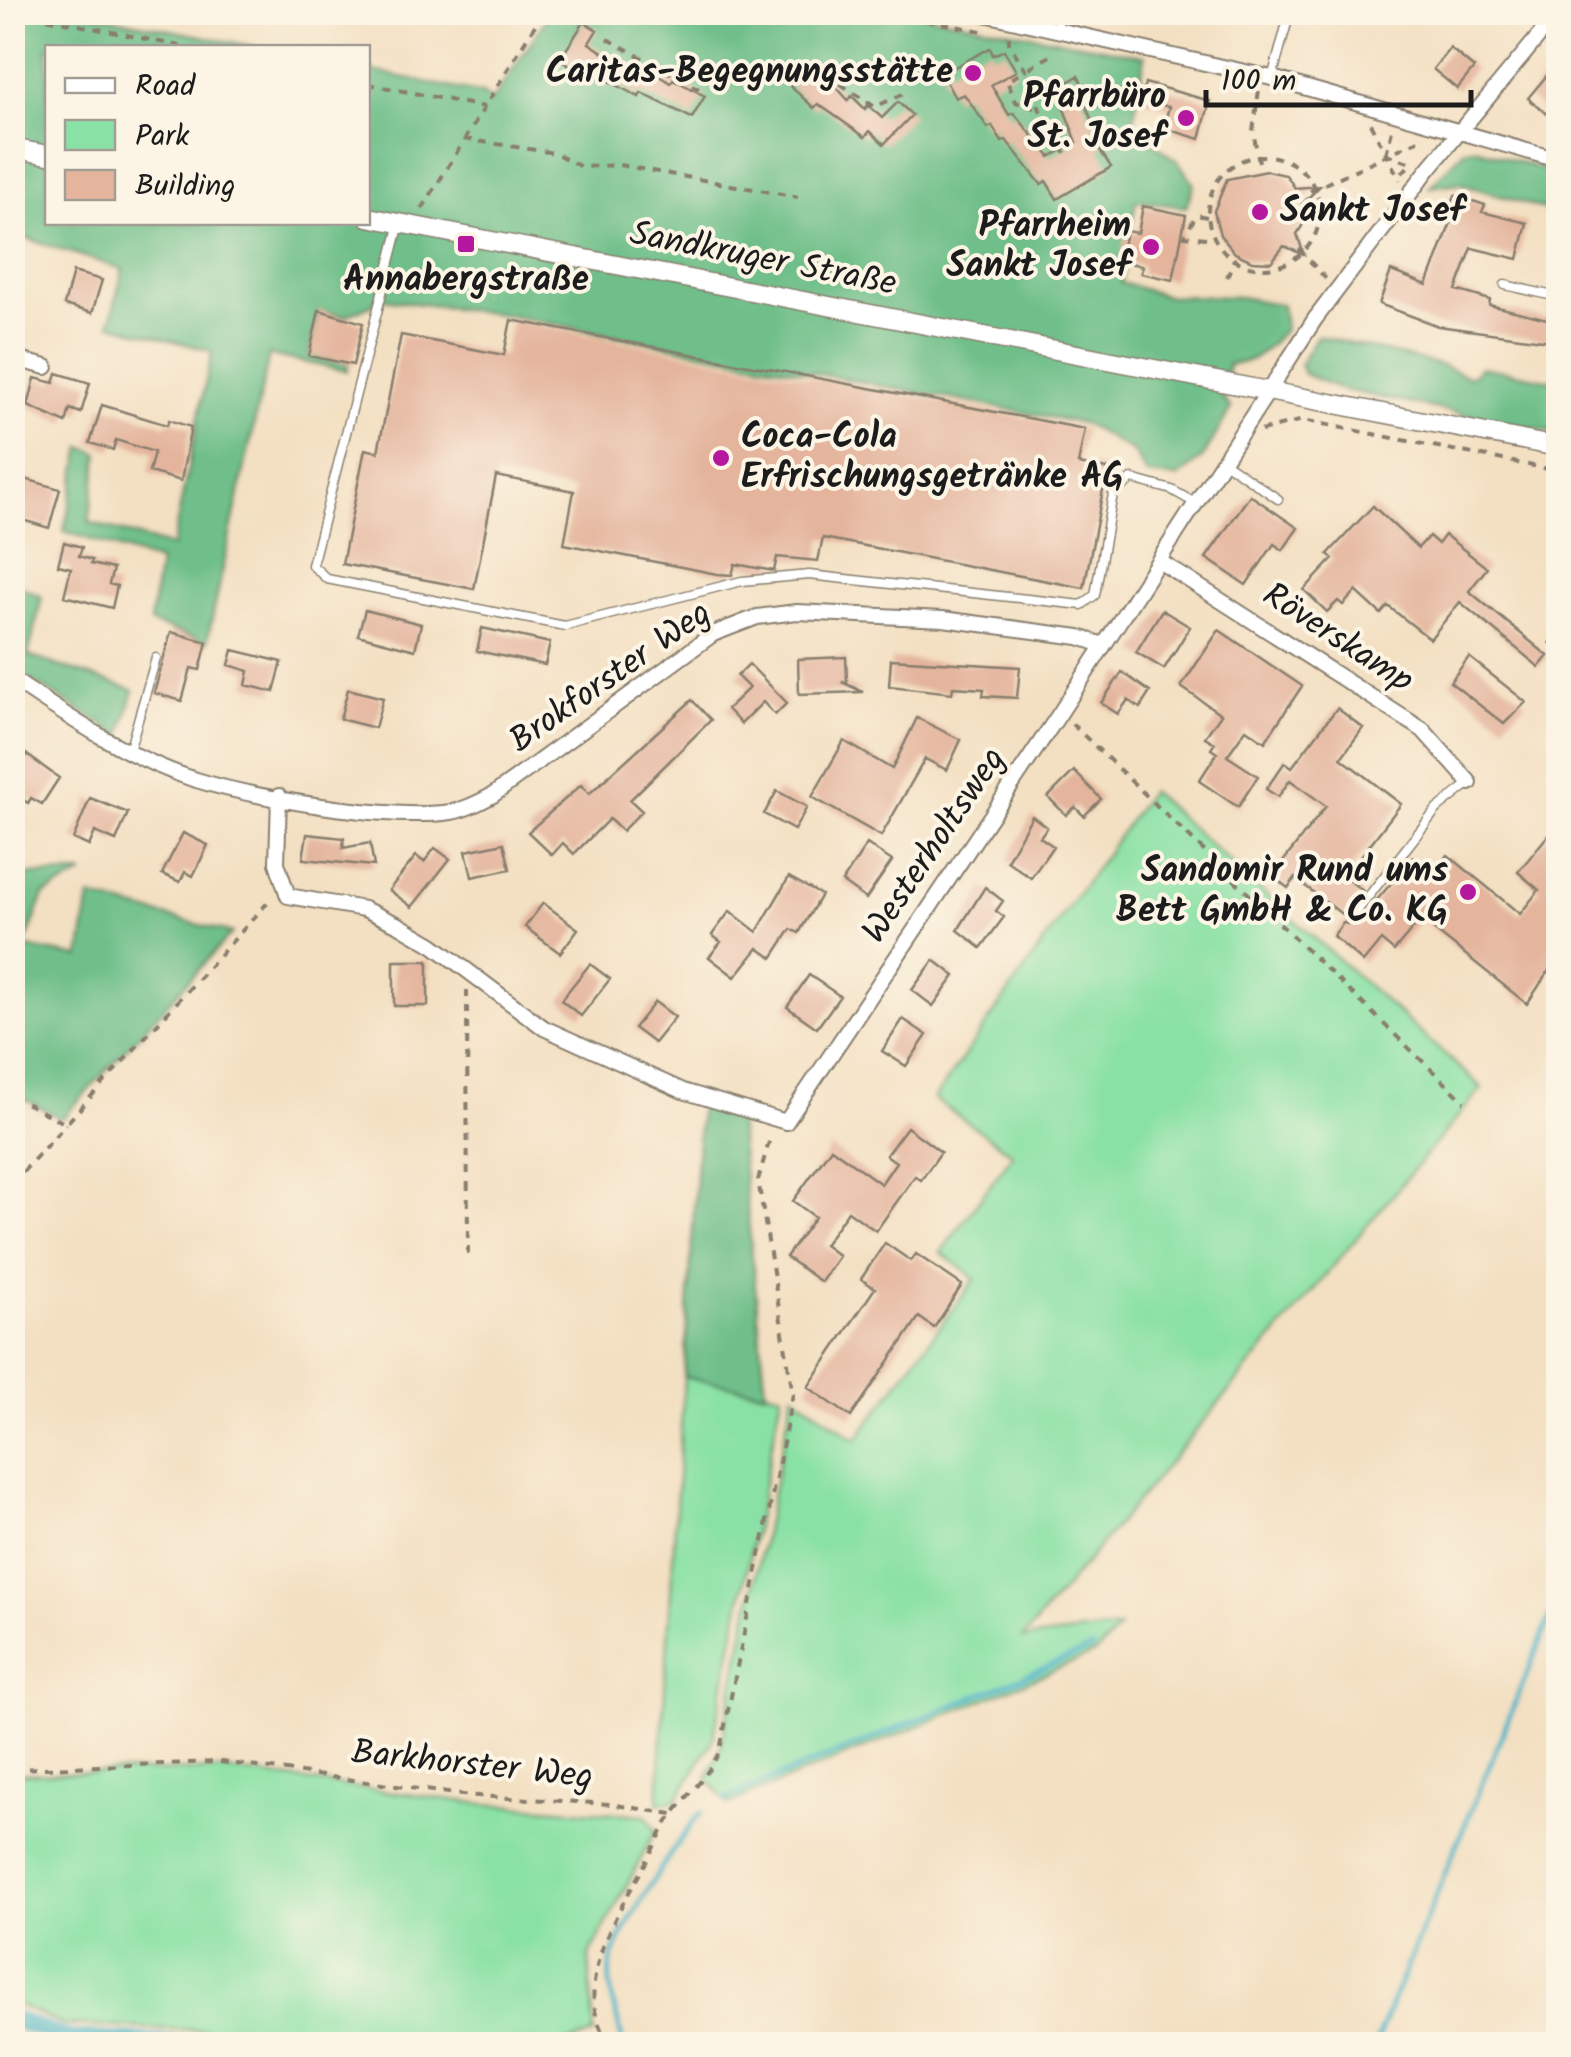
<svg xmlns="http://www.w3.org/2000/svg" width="1571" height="2057" font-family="Kalam,sans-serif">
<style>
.green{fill:#8ae1a5;stroke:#537e60;stroke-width:2.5}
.forest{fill:#6fbf8a;stroke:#466e53;stroke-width:2.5}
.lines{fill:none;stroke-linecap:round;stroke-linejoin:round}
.stream{stroke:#47b2c5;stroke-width:5}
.canal{stroke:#47b2c5;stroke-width:18}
.building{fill:#e4b49c}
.service-casing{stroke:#887e6e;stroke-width:11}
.minor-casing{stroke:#887e6e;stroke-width:18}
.tertiary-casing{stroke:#887e6e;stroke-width:21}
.path{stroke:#887e6e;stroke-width:4;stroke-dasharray:8 8;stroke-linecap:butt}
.service{stroke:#fff;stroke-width:8}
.minor{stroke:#fff;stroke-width:14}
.tertiary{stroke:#fff;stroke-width:18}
.poi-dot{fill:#b5179e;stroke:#fcf5e5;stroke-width:4}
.labels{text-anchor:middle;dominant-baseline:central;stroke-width:8;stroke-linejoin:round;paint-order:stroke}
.poi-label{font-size:35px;font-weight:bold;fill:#1c1c1c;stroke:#fcf5e5;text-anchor:end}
.street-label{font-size:35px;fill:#1c1c1c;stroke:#fcf5e5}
</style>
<rect width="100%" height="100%" fill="#fcf5e5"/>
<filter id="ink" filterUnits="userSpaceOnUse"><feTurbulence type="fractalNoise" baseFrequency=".01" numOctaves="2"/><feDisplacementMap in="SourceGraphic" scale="20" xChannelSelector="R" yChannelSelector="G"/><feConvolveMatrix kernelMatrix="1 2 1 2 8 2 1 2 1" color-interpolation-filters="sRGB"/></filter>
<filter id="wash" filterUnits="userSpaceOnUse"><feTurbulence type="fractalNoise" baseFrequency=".0048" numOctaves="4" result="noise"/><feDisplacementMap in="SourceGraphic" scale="40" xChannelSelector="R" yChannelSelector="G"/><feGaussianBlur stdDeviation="2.25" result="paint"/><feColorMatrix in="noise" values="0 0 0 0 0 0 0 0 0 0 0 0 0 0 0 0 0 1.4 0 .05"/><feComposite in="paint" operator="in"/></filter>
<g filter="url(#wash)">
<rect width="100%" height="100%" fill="#f3dfc1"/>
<path class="green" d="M1150,791L1482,1088L1022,1639L1119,1628L1096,1653L728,1804L707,1778L720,1750L793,1394L856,1440L975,1279L941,1252L1013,1154L934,1099Z
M684,1377L782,1394L713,1740L676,1801L658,1803Z
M222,1770L484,1804L646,1815L656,1830L589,1957L594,2034L564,2044L63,2025L13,2003V1774Z"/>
<path class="forest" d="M13,13H86L256,47L48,48V222H368V70L482,94L492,101L550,13H915L1145,56L1132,128L1177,160L1194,184L1186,207L1136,201L1121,283L1167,296L1240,297L1282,305L1285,329C1269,346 1253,366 1228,364L1223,399L1231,408L1204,456L1178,478L1147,475L1133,452L1085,424L506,315L384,299L346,316L319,311L309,355L348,364L347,371L269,355L207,642L150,623L159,562L64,531L82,447L99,453L89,522L172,547L212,351L110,324L123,269L13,234Z
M1475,148L1558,174V214L1459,183L1430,187L1464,150Z
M1317,336L1437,364L1470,377L1482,367L1558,381V433L1343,390L1304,374L1300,364Z
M13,583L42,597L28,656L134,690L121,736L13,669Z
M84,874L44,895L24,947L80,957L90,897L232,933L62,1119L13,1093V875Z
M700,1105L737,1111L766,1392L684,1377Z"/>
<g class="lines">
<path class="stream" d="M725,1799L1093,1648
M623,2044C619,2022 607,1990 610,1967C613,1939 680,1835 701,1813
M1375,2044L1558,1598"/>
<path class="canal" d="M12,2019L69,2039L188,2044"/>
</g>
<g id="blocks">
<path class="building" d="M584,22L597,30L589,43L618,62L620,59L653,76L654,72L671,83L673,79L705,96L692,118L641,93L639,97L607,80L588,76L560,59Z
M990,48L993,55L1004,50L1016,71L991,85L1009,115L1014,113L1050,157L1077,142L1056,89L1078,76L1088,93L1082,97L1103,147L1099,149L1111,167L1057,199L1046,181L1041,184L1006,140L1002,142L992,126L988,128L964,94L955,98L942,74Z
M1450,48L1474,68L1457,89L1433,69Z
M813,61L848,100L852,96L865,109L868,105L882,118L898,102L912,115L884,144L870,131L865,137L818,104L814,108L790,86Z
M1558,62V102L1548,115L1528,98Z
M1145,83L1210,101L1200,139L1163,128L1169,107L1141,99Z
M1267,171L1286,175L1295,188L1320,186L1302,204L1307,218L1297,234L1304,255L1284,246L1271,262L1252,261L1235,253L1220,235L1214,211L1227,179Z
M1455,195L1485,205L1482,212L1527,223L1518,259L1472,248L1456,290L1490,300L1489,305L1547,319L1550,303L1558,304V342L1438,326L1379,304L1391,271L1427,285L1452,220L1448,218Z
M1143,206L1186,215L1173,280L1141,273L1143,266L1120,261L1126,231L1138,233Z
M73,272L102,280L92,313L64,305Z
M319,310L363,323L353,365L309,356Z
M511,320L1085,429L1078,464L1107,469L1084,588L823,538L818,561L777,557L774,571L735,564L732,575L717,574L564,544L574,491L496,476L474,589L342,564L365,449L378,452L401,335L504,355Z
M57,373L90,383L81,413L70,409L66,423L28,406L35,378L54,383Z
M102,405L167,425L169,420L191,427L181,481L149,472L154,452L116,440L113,450L90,443Z
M15,476L60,489L49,528L12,517Z
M1250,495L1298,528L1283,550L1274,544L1246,585L1206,558Z
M1373,506L1418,548L1429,536L1438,544L1445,535L1487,568L1469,591L1548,656L1539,667L1460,602L1430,639L1388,606L1381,614L1356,591L1343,605L1338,601L1327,612L1304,590L1333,559L1328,554Z
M64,542L82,547L79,556L92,560L91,564L113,569L109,584L117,586L112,608L64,596L71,568L58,565Z
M365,610L421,624L415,650L358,635Z
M1162,610L1190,627L1164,669L1136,652Z
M482,628L550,643L545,665L477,651Z
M1219,630L1302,686L1265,742L1246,729L1227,756L1258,776L1238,807L1199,781L1217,753L1211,749L1215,743L1205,737L1221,714L1181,687Z
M171,632L207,642L200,670L191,668L182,701L154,693Z
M233,650L282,662L274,692L246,685L249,671L229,665Z
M846,657L847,682H842L863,692L799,694L798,659Z
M1469,657L1526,702L1504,724L1450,682Z
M891,659L1020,667L1017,698L983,696L984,689L953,687L952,693L889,686Z
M749,664L787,703L775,715L763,702L741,724L727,709L749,688L737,676Z
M1122,672L1150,692L1140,708L1128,700L1118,714L1101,703Z
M348,689L383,698L375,728L340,719Z
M692,700L711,720L630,800L642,811L622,831L609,819L574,854L563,843L552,855L528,832L581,785L589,794Z
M1337,708L1363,728L1341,758L1401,804L1345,877L1363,891L1344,916L1295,878L1288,888L1272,876L1326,806L1290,780L1278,797L1266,789L1285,762L1292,767Z
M917,718L961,740L947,770L925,759L881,836L812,797L844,741L892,769Z
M12,744L59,778L42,804L31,798L28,803L12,793Z
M1074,771L1101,799L1084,816L1075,807L1066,815L1048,797Z
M777,791L807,807L794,830L764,814Z
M90,798L128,813L116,841L95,832L89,846L73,839Z
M1032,816L1047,827L1040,837L1053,846L1031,878L1007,861Z
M1558,823V957L1527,1004L1421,919L1394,951L1381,940L1363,962L1333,936L1343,923L1356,925L1413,857L1432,874L1448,855L1520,914L1539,890L1518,872Z
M183,833L208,845L193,876L185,872L180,882L162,874Z
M307,834L344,838L343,848L370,843L374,866L303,859Z
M504,843L510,869L472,877L466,851Z
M867,844L892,861L866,899L842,882Z
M435,848L450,859L412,907L389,890L416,856L424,862Z
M789,877L821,895L799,933L791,929L772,958L758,948L735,977L709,957L721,942L712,935L730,911L757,932Z
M985,887L1003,901L996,911L1004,917L981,948L958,930Z
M543,903L578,929L560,953L525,927Z
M934,960L955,976L933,1006L912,990Z
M394,961H428V1006H394Z
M590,964L610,979L581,1016L561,1000Z
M809,975L840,996L817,1028L787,1007Z
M655,1002L675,1017L654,1043L634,1028Z
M903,1019L927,1035L906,1066L882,1051Z
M907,1127L941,1152L921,1180L915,1176L876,1231L848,1211L824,1245L839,1256L821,1282L786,1257L815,1217L793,1201L831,1148L881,1184L896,1162L886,1155Z
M885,1243L911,1261L916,1254L962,1285L934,1328L919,1317L851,1417L808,1387L875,1288L861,1279Z"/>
</g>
</g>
<g filter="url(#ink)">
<use href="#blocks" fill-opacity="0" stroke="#887e6e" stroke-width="2.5"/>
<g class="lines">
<defs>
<path id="service" d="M1057,28L1060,12
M1272,78L1290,12
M400,223L312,565L327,579L565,626L742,581L809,575L1082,605L1095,595L1113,494L1132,479L1172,490L1195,503
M1505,285L1558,297
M1224,462L1278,499
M129,751L156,658
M1350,920L1437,809L1470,783"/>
<path id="minor" d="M976,12L1272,78L1558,160
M12,358L46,367
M1159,561L1423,730L1470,783
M12,679C68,717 128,758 193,779C254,798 389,821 451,812C465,810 480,802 493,795L713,634L757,617L797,612L943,619L1079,637L1103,645
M279,796L277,863L288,896L364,909L399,925L433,945L544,1028L683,1091L786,1122L1060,713L1315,319L1427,171L1558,13"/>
<path id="tertiary" d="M12,148L48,155
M368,217L1558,447"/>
</defs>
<use href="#service" class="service-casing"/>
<use href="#minor" class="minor-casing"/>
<use href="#tertiary" class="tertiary-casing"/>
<path class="path" d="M16,12L189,48
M879,12L982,31
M1009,36V44L1026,70L1007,81L1016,102L1040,110
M608,39L699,89
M1050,56L1026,70L1040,110L1066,154
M833,70L839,83L875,107L907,92
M368,84L484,107
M1370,123L1400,180
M464,139L555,153L581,167L619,165L798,197
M1386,154L1392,130
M1386,154L1411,163L1398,178
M1208 212a56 56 0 1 1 112 0a56 56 0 1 1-112 0Z
M1259,162L1253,131L1259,90
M1310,191L1425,137
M422,209L543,12
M1207,217L1196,215L1185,236L1215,239
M1299,249L1326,279
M1227,277L1234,259
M1261,431L1303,420L1558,471
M1550,644L1558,634
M1072,724L1465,1102
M467,990L468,1260
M12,1096L66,1124L271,899
M12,1184L66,1124
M12,1769L221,1762L462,1795L610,1804L673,1814
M599,2044L602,2034
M610,2044C568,1988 616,1916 644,1866C654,1848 662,1828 675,1812C692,1790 708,1776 720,1750L793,1394L758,1180L771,1135"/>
<use href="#service" class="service"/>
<use href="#minor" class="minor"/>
<use href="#tertiary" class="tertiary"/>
</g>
</g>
<g class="poi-dot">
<circle cx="973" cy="73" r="10"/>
<circle cx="1186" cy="118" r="10"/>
<circle cx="1260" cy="212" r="10"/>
<rect x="456" y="234" width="20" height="20" rx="5"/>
<circle cx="1151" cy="247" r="10"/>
<circle cx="721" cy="458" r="10"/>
<circle cx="1468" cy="892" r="10"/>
</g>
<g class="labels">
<g class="poi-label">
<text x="953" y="73">Caritas-Begegnungsstätte</text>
<text x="1166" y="98">Pfarrbüro<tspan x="1166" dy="40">St. Josef</tspan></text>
<text x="1280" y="212" text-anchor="start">Sankt Josef</text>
<text x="1131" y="227">Pfarrheim<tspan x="1131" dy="40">Sankt Josef</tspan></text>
<text x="466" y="281" text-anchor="middle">Annabergstraße</text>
<text x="741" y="438" text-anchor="start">Coca-Cola<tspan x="741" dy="40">Erfrischungsgetränke AG</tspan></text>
<text x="1448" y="872">Sandomir Rund ums<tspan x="1448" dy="40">Bett GmbH &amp; Co. KG</tspan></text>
</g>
<g class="street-label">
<text transform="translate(763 260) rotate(11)">Sandkruger Straße</text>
<text transform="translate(1337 639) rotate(33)">Röverskamp</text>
<text transform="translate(611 678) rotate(-35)">Brokforster Weg</text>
<text transform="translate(935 846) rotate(-56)">Westerholtsweg</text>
<text transform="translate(472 1766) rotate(6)">Barkhorster Weg</text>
</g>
</g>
<rect width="1571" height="2057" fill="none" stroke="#fcf5e5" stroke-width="50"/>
<rect x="45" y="45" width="325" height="180" fill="#fcf5e5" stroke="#a29e95" stroke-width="2.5"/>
<rect x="65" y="78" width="50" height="15" fill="#ffffff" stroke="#a29e95" stroke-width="2.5"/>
<text x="135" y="95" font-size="30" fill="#1c1c1c">Road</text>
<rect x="65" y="120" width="50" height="30" fill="#8ae1a5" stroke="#a29e95" stroke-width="2.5"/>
<text x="135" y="145" font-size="30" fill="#1c1c1c">Park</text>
<rect x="65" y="170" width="50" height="30" fill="#e4b49c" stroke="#a29e95" stroke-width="2.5"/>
<text x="135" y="195" font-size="30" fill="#1c1c1c">Building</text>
<path d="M1206 90v15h265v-15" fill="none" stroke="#1c1c1c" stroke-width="5"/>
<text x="1221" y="90" font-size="30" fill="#1c1c1c" stroke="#fcf5e5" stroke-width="8" paint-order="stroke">100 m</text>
</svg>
